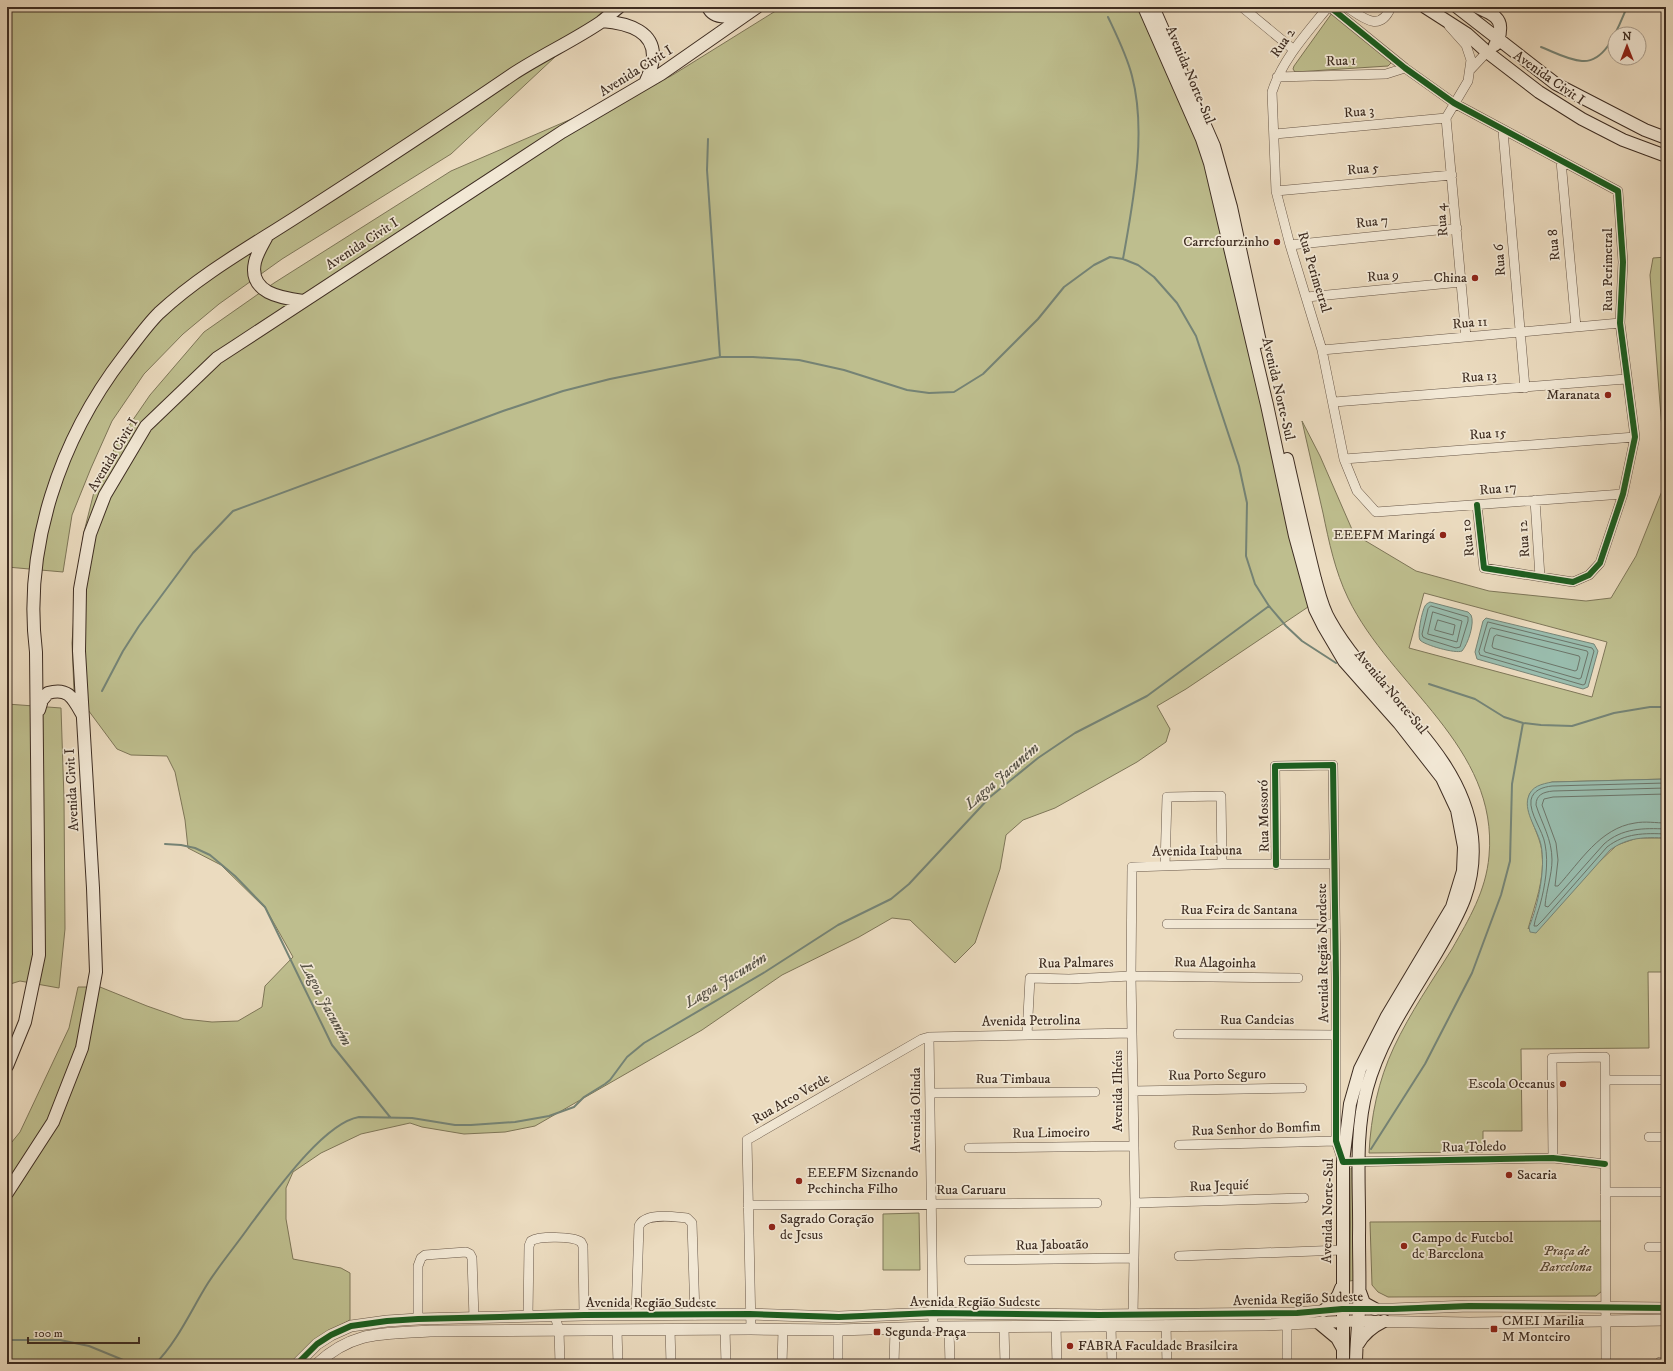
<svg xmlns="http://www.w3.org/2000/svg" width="1673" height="1371" font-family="'IM FELL DW Pica',serif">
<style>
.green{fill:#bebe8e;stroke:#7e7658;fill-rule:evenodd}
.water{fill:#99bcad;stroke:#758375}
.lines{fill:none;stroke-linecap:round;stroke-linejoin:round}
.shore{stroke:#6c7468;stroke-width:1}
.stream{stroke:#758375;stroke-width:2}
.minor-casing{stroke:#695849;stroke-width:10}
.tertiary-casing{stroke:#695849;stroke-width:12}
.secondary-casing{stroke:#3e2d22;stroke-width:14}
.minor{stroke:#f2e8d5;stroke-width:9}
.tertiary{stroke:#f2e8d5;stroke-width:11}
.secondary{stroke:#f2e8d5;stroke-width:12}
.cycleway-casing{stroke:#f2e8d5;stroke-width:8}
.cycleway{stroke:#1b5e20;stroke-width:6}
.poi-dot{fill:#8f2418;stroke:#f2e8d5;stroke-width:1.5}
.labels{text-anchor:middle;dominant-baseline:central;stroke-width:3.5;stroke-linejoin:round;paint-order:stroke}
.street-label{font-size:14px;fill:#3e2d22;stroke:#f2e8d5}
.poi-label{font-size:14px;fill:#3e2d22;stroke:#f2e8d5;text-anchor:start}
.park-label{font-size:14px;font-style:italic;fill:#584a38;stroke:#f2e8d5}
.water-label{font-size:15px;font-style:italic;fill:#555145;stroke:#f2e8d5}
</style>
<rect width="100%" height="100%" fill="#ebdbbf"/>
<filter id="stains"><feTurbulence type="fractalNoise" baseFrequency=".005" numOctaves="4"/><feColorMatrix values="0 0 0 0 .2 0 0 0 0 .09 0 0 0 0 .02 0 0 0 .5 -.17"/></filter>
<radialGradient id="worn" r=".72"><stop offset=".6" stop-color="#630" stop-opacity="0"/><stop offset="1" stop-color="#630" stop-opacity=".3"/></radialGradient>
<path class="green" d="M7,7H613L571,42L451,154L282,259L219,304L183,334L144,374L112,421L91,468L72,515L63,572L7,567Z
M782,7H1140L1190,121L1214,194L1311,605L1186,689L1157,706L1170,729L1166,742L1137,762L1055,808L1023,820L1006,835L1000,869L975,943L955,963L910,920L892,918L859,937L782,975L702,1030L535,1126L505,1132L464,1134L422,1127L410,1123L361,1134L321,1153L293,1172L286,1188V1219L293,1259L341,1268L350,1273V1320L312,1341L296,1364H7V1148L20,1132L69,1028L78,987H100L147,1006L184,1019L212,1022L238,1021L262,1007L265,986L293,957L266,909L221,865L188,848L185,820L175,772L167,756L131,755L117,749L74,691L72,643L77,576L84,532L94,492L117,443L150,395L204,332L274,283L451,171L671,76Z
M1332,13L1393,61L1388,66L1295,72L1293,69L1294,66Z
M1666,257V779L1552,782L1530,793C1522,811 1541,834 1542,853C1545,879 1535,904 1528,929L1617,845L1637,838H1666V972H1648L1649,1048L1521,1049L1522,1131H1483V1152L1369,1153C1371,1116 1378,1081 1394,1047C1410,1013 1432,981 1452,949C1469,919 1486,891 1489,856C1499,746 1391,687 1348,598C1335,571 1329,542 1323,513C1316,482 1309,452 1302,421L1320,456L1354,534L1416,571L1489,591L1586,601L1611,598L1636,556L1666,481L1650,275L1653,258ZM1424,593L1607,642L1592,697L1409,648Z
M7,704L61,708L64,799L65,929L59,988L20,981L7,985Z
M1351,1168H1353L1355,1280L1350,1281Z
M919,1213L920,1270H883V1214Z
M1603,1221L1602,1291L1596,1296L1388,1297L1378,1292L1372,1285L1370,1222Z"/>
<path class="water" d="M1430,602L1468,612L1471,615C1475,623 1468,644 1462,651C1456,654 1424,645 1420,640C1417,635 1422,611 1425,606C1426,604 1428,603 1430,602Z
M1486,618L1594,644L1598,651L1588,687L1583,689L1477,659L1475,652L1483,621Z
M1666,779V838C1645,837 1628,837 1610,850L1536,933L1530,932L1529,927C1538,906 1546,868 1541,845C1538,830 1524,813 1528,798C1531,786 1542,784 1552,782Z"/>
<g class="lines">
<path class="shore" d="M1431,606L1468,617V621L1460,647L1456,648L1427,639L1423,637L1422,634L1428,609Z
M1433,612L1462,621L1457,642L1428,634Z
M1438,620L1455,625L1453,635L1435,630Z
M1488,622L1592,648L1594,651L1585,684L1583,685L1480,655L1479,652Z
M1492,628L1587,651L1588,653L1581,678L1579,679L1485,652L1484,650L1490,629Z
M1497,635L1579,656L1580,658L1577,670L1575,671L1493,648L1492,646L1494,637Z
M1666,783L1552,786C1543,787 1533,790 1531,800C1529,813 1543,831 1545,844C1549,864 1545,886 1540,905C1538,912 1535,919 1534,926H1537L1543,920L1607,847C1625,833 1644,833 1666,834
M1666,788L1553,791C1543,792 1536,795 1536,805C1542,824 1552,839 1552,860C1552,875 1546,891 1545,906L1548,907L1604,844C1622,828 1643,828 1666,829
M1666,794L1553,797L1544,799L1542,805L1556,843L1558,860L1555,886H1558C1580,862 1600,828 1635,823C1645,821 1656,823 1666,823"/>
<path class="stream" d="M1108,17C1117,36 1127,56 1132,76C1147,133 1133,202 1123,259
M1541,47C1554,52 1568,60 1582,61C1607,63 1619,25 1627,7
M708,139L707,170L720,357
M1429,684L1475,699L1504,717L1523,723L1541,725L1572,726L1614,713L1650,707H1666
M102,691L123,651L139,626L193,553L233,511L503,411L563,391L610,379L720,357H753L799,360L844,370L907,390L929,393L954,392L983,374L1038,319L1064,287L1094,265L1110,257L1123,259L1138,265L1154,277L1177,303L1196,336L1239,466L1247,503L1246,556L1255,584L1269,606L1286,626L1302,641L1336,663
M165,844L181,845L195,848L210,855L235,876L265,907L332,1045L390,1117
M1371,1149L1425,1064L1472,973L1501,895L1510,861L1512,784L1523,723
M7,1340H60L89,1346L133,1364
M155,1364C178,1341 191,1310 208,1283C221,1263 237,1244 251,1224C273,1195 323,1123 359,1117L412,1118L455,1125H471L515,1122L549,1116L574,1107L584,1097L605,1084L610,1080L627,1057L644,1043L765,972L838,925L891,899L909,884L990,797L1038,758L1075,733L1147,696L1269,606"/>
<defs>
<path id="minor" d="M1242,7L1294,50
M1328,7C1307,33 1282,60 1272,92L1276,191L1290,245L1322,350L1344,459L1357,491L1376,512L1623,494
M1330,7L1405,68L1454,103L1618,191L1623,262L1620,323L1635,437L1623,494L1600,563L1589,575L1573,582L1484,568L1477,505
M1347,7C1363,18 1380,33 1391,7
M1449,26L1466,45L1471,60L1468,81L1446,118L1466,337
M1471,69L1487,52
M1277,77L1386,74L1405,68
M1503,131L1525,388
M1275,134L1446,118
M1561,161L1576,327
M1276,191L1452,175
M1290,245L1457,228
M1307,297L1461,282
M1322,350L1620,323
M1334,402L1626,379
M1344,459L1635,437
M1535,500L1540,577
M1276,865L1275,766L1333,765L1336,978V1141L1343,1162L1553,1158L1605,1164
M1165,866L1167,797L1221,796L1222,864
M1167,924H1335
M1178,1034L1336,1035
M1027,1035L1030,978L1069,979L1131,976L1298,978
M929,1037L933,1327
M1605,1080H1666
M1133,1091L1302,1088
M930,1093L1095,1092
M1649,1137H1666
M1179,1145L1336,1141
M969,1148L1133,1146
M1553,1158L1552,1058L1605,1057L1606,1364
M1605,1192H1666
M1135,1203L1304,1198
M748,1205L1097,1203
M1649,1247H1666
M1179,1256L1342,1250
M969,1260L1134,1258
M636,1315L639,1226C645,1212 675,1217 687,1218L692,1223L695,1315
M1133,1315L1135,1203L1131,976L1132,867L1222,864H1334
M528,1316L529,1246L531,1241C539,1236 573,1236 581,1242L583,1246L584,1315
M555,1316L559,1330L560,1364
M418,1319V1266L421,1258L425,1255L466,1252L470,1254L472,1258L474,1318
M1287,1324V1364
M1166,1325L1167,1364
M1056,1326L1057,1364
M1111,1326L1112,1364
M949,1328L950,1364
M1004,1328L1005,1364
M670,1329L671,1364
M725,1329L726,1364
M751,1329L747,1140L922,1039L929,1037L1132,1033
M617,1330L618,1364
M838,1330V1364
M1660,1362V1364
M782,1364L783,1330
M894,1364L895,1329"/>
<path id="tertiary" d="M297,1364L317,1344L331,1335L351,1326L387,1321L418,1319L584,1315L750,1314L839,1317L933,1313L1099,1315L1297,1313L1342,1309H1393L1469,1306L1666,1308
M317,1364C353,1330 384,1334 430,1331L751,1329L838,1330L933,1327L1265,1325L1354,1321L1469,1323L1666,1320"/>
<path id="secondary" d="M708,7C714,21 735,17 746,12
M1144,7L1202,139L1210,163L1267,405L1295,536L1315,609L1324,627L1344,661L1399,723L1442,778L1457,810L1464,847L1463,871L1452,907L1387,1016L1360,1069L1350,1104L1343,1162V1364
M1153,7L1214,146L1231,207L1260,342
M1425,7L1467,34L1487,52L1539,92L1582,119L1623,140L1666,156
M1457,7L1556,84L1645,130L1666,138
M1477,7C1487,12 1502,16 1500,30C1500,35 1498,41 1495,45
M602,21C627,23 659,31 652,64C651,70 648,76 646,81
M267,236C263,244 257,253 255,262C248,293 281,298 303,301
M1287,459C1296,499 1305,539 1315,579C1319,593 1322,608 1330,621C1371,695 1462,748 1472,837C1477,886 1458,916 1434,957C1409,999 1380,1040 1367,1088C1354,1136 1360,1186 1359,1236C1359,1260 1360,1285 1359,1310C1358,1328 1356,1346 1356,1364
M39,710L42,700L48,693C68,687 73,698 82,714
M7,1066L25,1022L39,955L36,652C23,547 60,439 124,356C135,342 146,326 159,313C202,273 255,244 304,212C374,167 444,121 513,74C542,55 573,41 601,22C607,17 613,12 619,7
M7,1193L53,1122L82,1048L96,972L93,888L79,651L80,589L90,534L105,495L146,426L217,358L237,345L562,132L661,74L757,7
M1360,1292L1364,1303L1375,1309
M1323,1311C1331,1305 1338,1299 1341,1288
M1319,1323L1337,1338L1343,1349
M1358,1344C1364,1333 1372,1327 1384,1321"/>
</defs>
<use href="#minor" class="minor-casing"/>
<use href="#tertiary" class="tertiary-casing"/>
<use href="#secondary" class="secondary-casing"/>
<use href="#minor" class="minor"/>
<use href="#tertiary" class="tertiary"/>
<use href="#secondary" class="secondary"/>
<defs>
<path id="cycleway" d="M1330,7L1405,68L1454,103L1618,191L1623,262L1620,323L1635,437L1623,494L1600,563L1589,575L1573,582L1484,568L1477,505
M1276,865L1275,766L1333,765L1336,978V1141L1343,1162L1553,1158L1605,1164
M297,1364L317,1344L331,1335L351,1326L387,1321L418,1319L584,1315L750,1314L839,1317L933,1313L1099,1315L1297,1313L1342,1309H1393L1469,1306L1666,1308"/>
</defs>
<use href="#cycleway" class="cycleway-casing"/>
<use href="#cycleway" class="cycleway"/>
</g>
<g class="poi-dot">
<circle cx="1277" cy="242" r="4"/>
<circle cx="1475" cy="278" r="4"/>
<circle cx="1608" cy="395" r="4"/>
<circle cx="1443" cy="535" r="4"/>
<circle cx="1563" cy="1084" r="4"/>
<circle cx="1509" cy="1175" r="4"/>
<circle cx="799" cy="1181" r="4"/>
<circle cx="772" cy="1227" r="4"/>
<circle cx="1404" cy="1246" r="4"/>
<rect x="1490" y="1325" width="8" height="8" rx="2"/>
<rect x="873" y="1328" width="8" height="8" rx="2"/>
<circle cx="1070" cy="1346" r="4"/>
</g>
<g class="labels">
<g class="street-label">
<text transform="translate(1283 43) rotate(-55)">Rua 2</text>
<text transform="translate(1341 61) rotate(-2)">Rua 1</text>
<text transform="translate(636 71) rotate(-32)">Avenida Civit I</text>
<text transform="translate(1190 75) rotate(67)">Avenida Norte-Sul</text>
<text transform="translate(1549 78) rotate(35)">Avenida Civit I</text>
<text transform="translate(1359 112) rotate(-5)">Rua 3</text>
<text transform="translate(1363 169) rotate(-5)">Rua 5</text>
<text transform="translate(1442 220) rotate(-95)">Rua 4</text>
<text transform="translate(1372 222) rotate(-6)">Rua 7</text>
<text transform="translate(362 244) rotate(-33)">Avenida Civit I</text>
<text transform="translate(1554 245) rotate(-95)">Rua 8</text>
<text transform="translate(1500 260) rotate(-94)">Rua 6</text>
<text transform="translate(1608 270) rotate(-90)">Rua Perimetral</text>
<text transform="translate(1314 272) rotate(73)">Rua Perimetral</text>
<text transform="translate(1383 276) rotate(-5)">Rua 9</text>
<text transform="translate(1470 323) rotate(-5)">Rua 11</text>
<text transform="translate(1479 377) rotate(-4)">Rua 13</text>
<text transform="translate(1278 389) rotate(77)">Avenida Norte-Sul</text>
<text transform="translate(1488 434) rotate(-4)">Rua 15</text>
<text transform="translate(113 455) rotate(-59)">Avenida Civit I</text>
<text transform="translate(1498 489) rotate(-5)">Rua 17</text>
<text transform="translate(1468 538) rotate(-96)">Rua 10</text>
<text transform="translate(1524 539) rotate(-94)">Rua 12</text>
<text transform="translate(1391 692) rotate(50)">Avenida Norte-Sul</text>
<text transform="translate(72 790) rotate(-93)">Avenida Civit I</text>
<text transform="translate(1264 816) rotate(-91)">Rua Mossoró</text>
<text transform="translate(1197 851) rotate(-1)">Avenida Itabuna</text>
<text x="1239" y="910">Rua Feira de Santana</text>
<text transform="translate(1323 953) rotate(-91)">Avenida Região Nordeste</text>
<text transform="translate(1076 963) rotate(-1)">Rua Palmares</text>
<text transform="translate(1215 963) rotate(1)">Rua Alagoinha</text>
<text x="1257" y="1020">Rua Candeias</text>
<text transform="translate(1031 1021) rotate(-1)">Avenida Petrolina</text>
<text transform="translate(1217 1075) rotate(-1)">Rua Porto Seguro</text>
<text x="1013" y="1079">Rua Timbaua</text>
<text transform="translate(1118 1091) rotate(-90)">Avenida Ilhéus</text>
<text transform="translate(791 1099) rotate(-30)">Rua Arco Verde</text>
<text transform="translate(916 1110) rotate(-90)">Avenida Olinda</text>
<text transform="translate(1256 1129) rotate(-2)">Rua Senhor do Bomfim</text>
<text transform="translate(1051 1133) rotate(-1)">Rua Limoeiro</text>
<text transform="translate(1474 1147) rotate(-1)">Rua Toledo</text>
<text transform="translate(1219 1186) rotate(-2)">Rua Jequié</text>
<text x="971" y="1190">Rua Caruaru</text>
<text transform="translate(1328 1211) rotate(-89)">Avenida Norte-Sul</text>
<text transform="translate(1052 1245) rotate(-1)">Rua Jaboatão</text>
<text transform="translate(1298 1299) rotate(-2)">Avenida Região Sudeste</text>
<text x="975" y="1302">Avenida Região Sudeste</text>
<text x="651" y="1303">Avenida Região Sudeste</text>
</g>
<g class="poi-label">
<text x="1269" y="242" text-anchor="end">Carrefourzinho</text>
<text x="1467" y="278" text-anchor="end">China</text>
<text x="1600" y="395" text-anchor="end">Maranata</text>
<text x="1435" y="535" text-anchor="end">EEEFM Maringá</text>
<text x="1555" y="1084" text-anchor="end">Escola Oceanus</text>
<text x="807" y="1173">EEEFM Sizenando<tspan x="807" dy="16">Pechincha Filho</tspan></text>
<text x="1517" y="1175">Sacaria</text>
<text x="780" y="1219">Sagrado Coração<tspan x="780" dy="16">de Jesus</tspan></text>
<text x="1412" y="1238">Campo de Futebol<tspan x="1412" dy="16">de Barcelona</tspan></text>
<text x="1502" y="1321">CMEI Marilia<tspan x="1502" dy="16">M Monteiro</tspan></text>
<text x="885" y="1332">Segunda Praça</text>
<text x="1078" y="1346">FABRA Faculdade Brasileira</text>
</g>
<g class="park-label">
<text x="1566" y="1251">Praça de<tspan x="1566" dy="16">Barcelona</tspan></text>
</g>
<g class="water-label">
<text transform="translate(1002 776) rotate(-41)">Lagoa Jacuném</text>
<text transform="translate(726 980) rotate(-31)">Lagoa Jacuném</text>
<text transform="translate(326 1004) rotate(62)">Lagoa Jacuném</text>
</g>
</g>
<rect width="1673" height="1371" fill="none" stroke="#ebdbbf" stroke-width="24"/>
<rect x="8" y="8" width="1657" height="1355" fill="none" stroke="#3e2d22" stroke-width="2"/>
<rect x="12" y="12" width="1649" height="1347" fill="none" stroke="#3e2d22"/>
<g transform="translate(1627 46)"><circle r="19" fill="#f2e8d5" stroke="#aa9d8d"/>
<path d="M0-3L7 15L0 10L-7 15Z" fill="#8f2418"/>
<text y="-6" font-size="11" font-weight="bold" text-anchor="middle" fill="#3e2d22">N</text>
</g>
<path d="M28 1337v6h111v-6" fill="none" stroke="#3e2d22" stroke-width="2"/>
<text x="34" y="1337" font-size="12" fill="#3e2d22" stroke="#f2e8d5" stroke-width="3" paint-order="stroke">100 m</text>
<rect width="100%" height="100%" filter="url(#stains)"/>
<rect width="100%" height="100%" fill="url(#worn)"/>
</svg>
